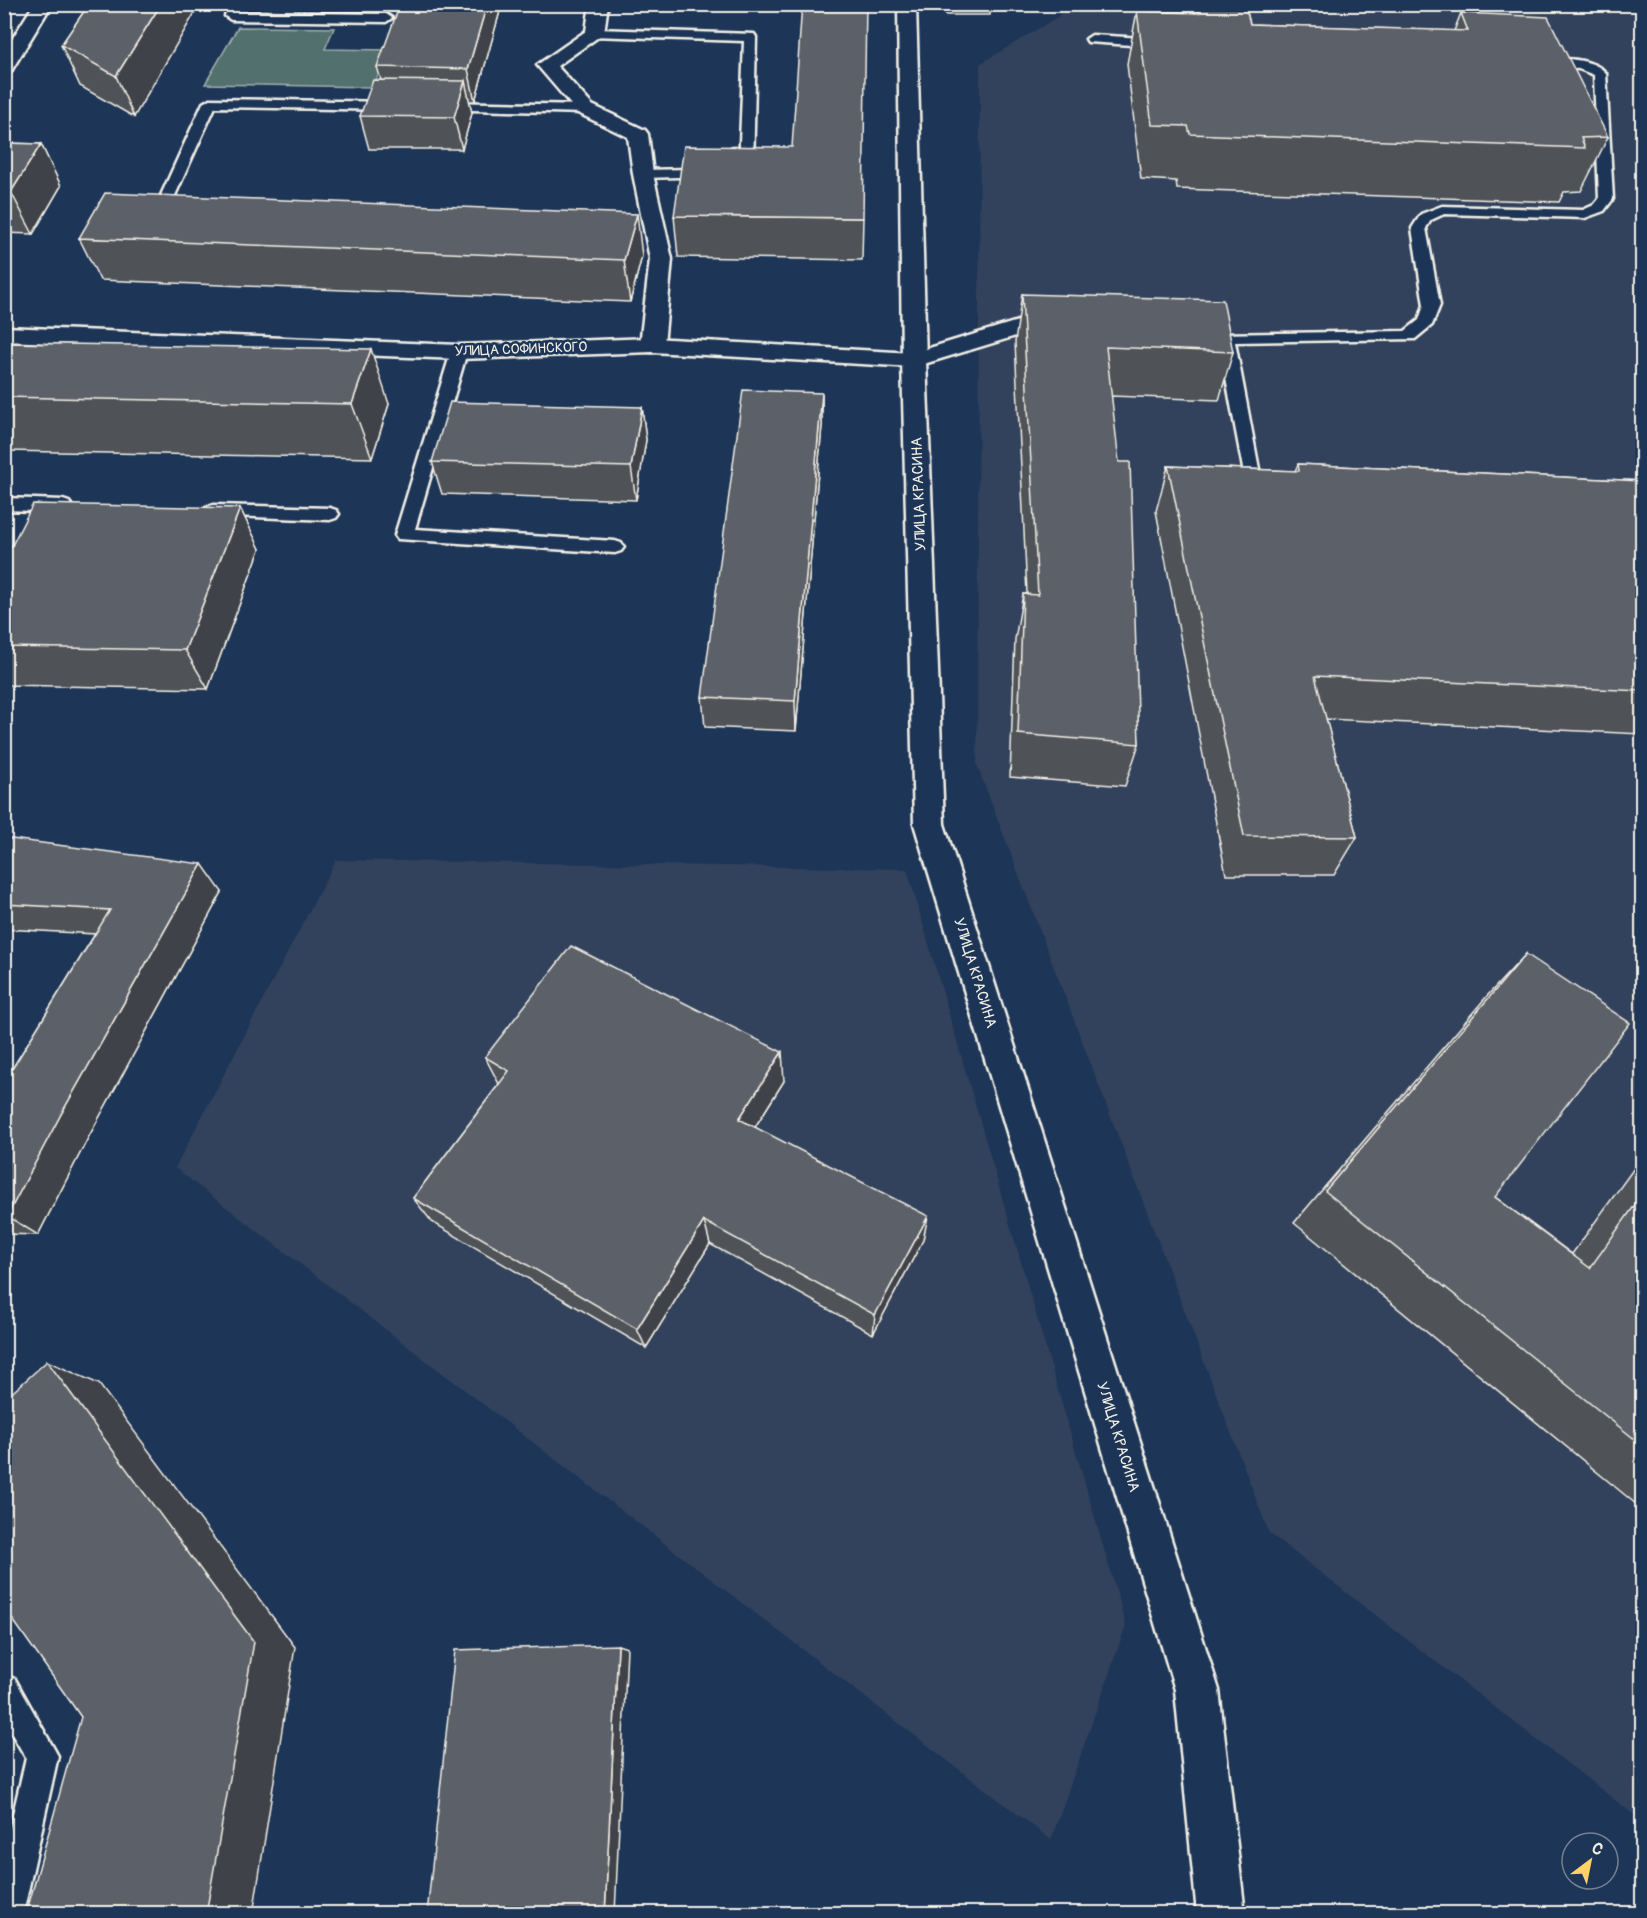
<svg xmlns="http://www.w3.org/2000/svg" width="1647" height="1918" font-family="Pangolin,sans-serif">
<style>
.built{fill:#30425c}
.green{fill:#516f6e;stroke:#a2b0ab;stroke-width:1.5}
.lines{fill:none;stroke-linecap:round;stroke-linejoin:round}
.service-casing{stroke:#f4f1e8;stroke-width:5}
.minor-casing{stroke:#f4f1e8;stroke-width:5}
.tertiary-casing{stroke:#f4f1e8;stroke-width:5}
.service{fill:#1d3557;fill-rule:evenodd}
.minor{fill:#1d3557;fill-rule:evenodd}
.tertiary{fill:#1d3557;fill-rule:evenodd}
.wall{fill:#4f5359;stroke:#f4f1e8;stroke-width:1.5}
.shaded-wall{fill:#404348;stroke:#f4f1e8;stroke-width:1.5}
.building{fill:#5c6067;stroke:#f4f1e8;stroke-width:1.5}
.labels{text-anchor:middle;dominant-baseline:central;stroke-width:5;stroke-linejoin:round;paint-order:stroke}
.far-street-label{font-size:14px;fill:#f4f1e8;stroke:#1d3557}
.street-label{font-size:15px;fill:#f4f1e8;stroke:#1d3557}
</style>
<rect width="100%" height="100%" fill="#1d3557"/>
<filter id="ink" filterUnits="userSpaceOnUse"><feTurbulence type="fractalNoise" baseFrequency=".0167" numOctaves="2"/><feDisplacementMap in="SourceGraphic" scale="12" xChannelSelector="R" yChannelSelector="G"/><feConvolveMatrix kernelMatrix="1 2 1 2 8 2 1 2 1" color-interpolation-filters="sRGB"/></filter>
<g filter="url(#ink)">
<path class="built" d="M1064,5H1640L1642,7V1821L1269,1533L977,765L980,64L1059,16Z
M336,860L907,869L1126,1625L1051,1840L175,1168Z"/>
<path class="green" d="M238,27L334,28L325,49L389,50L373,87L205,84Z"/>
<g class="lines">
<defs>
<path id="service" d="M228,4H240L238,12L386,14L392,18L386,22L231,20L225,16Z
M595,29L754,34L756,37L753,172L751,175L643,178L636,174L643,170L739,168L744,41L591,36L589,33L591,30Z
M1092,35L1160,39L1166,43L1160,47L1088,42L1086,39Z
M1541,58C1561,59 1592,57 1606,73L1613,199L1604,211L1585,218L1444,214L1431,220L1426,228L1440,305L1432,325L1415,339L1235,342L1262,485L1268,487L1271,491L1268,495H1248L1219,341L1214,337L1216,334L1405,331L1419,320L1424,305L1412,228L1421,214L1442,206L1583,210L1594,205L1599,199L1594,75L1579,69L1536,65L1535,62Z
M210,99L395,102L402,106L395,110L215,107L168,211L174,215L167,219L154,218L152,215L203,103Z
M440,102L585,105L592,109L585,113L435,109L433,106Z
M459,347L467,352L415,529L615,541L621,543L624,547L621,551L615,553L398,539L395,535L451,352Z
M4,498L63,500L69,502L72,506L69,510L63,512L4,510Z
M213,505L330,508L336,510L339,514L336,518L330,520L207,515L204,511L207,507Z
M4,1675L15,1679L58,1756L23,1914H4V1853L26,1758L4,1720Z"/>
<path id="minor" d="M590,4H608L604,33L557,66L592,105L645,130L648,134L653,174L672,259L664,345L660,350L652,352L644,350L640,345L650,259L633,174L628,137L578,113L537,65L586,31Z
M898,4H916L926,360L944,824L1219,1690L1245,1914H1197L1175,1690L914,824L902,360Z"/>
<path id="tertiary" d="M34,4H52L13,68L11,72L4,74V52Z
M1031,317L1039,319L1042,324L1039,329L914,367L652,352L459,359L4,341V327L459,345L652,338L913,353Z"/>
</defs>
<use href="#service" class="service-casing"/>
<use href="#minor" class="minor-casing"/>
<use href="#tertiary" class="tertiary-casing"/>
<use href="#service" class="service"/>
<use href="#minor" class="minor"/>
<use href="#tertiary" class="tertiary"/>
</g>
<path class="wall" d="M89,4L134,117L80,86L61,45Z
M502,4L475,101H469L472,113L462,149H369L360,116L381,80L377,67Z
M945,4H991L990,15H946Z
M1197,4H1245L1250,24L1454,31L1461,13L1608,137L1581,191L1564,192L1559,202L1177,189L1176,181L1141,179L1127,64L1137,11L1195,13Z
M4,143L41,144L61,186L33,234L4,233Z
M674,216L863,218L862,260L678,257Z
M79,238L642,256L630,302L100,280Z
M1022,294L1233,352L1219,400L1111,396L1139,744L1125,786L1010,777L1015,639L1023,594H1027L1015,342Z
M4,343L389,404L372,458L6,451L4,449Z
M822,393V425L796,731L705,727L702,697Z
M642,407L646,440L636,500L442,494L432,462Z
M1298,464L1642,481V734L1326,719L1357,837L1334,875H1226L1156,511L1168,466L1295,471Z
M240,508L260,549L208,689L4,685V561Z
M4,838L222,892L88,1138L38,1235L4,1234V1082L95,934L4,929Z
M1526,954L1495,1197L1572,1254L1642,1157V1509L1294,1223L1487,996Z
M485,1057L784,1081L755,1127L923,1240L873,1334L710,1244L646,1348L432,1222L413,1198L499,1084Z"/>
<path class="shaded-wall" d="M161,4H200L134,117L116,76Z
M487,4H502L475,101L468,69Z
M465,81L472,113L462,149L454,117Z
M41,144L61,186L33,234L11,192Z
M637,214L642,256L630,302L624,260Z
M371,349L389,404L372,458L352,404Z
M822,393V425L796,731L795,701Z
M642,407L646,440L636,500L631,467Z
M240,508L260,549L208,689L185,650Z
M202,864L222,892L88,1138L38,1235L7,1216L60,1116Z
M782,1052L784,1081L743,1146L739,1119Z
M928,1216L923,1240L873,1334L875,1315Z
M704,1221L710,1244L646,1348L637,1329Z
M47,1361L99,1384L295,1647L253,1914H206Z
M618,1645L627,1648L615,1914H605Z"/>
<path class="building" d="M89,4H161L116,76L61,45Z
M400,4H487L468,69L377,67Z
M802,4H866L863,218L674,216L684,146L792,147Z
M1198,4H1245L1250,24L1468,31L1461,13L1548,17L1608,137L1581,138L1585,148L1190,134L1188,126L1152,125L1137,11L1199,13Z
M373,80L465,81L454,117L360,116Z
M4,143L41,144L11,192H4Z
M105,193L637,214L624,260L79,238Z
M1022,294L1223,300L1233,352L1106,347L1119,462H1130L1139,744L1018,734L1023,594L1038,595Z
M4,343L371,349L352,404L4,397Z
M743,390L822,393L795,701L702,697Z
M450,402L642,407L631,467L432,462Z
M1298,464L1642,481V691L1315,676L1357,837L1244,836L1168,466L1299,471Z
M33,504L240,508L185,650L4,647V561Z
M4,838L202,864L60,1116L7,1216H4V1082L110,910L4,904Z
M571,946L782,1052L739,1119L928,1216L875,1315L704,1221L637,1329L413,1198L509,1071L485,1057Z
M1526,954L1630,1023L1495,1197L1590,1268L1642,1195V1445L1325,1191Z
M47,1361L254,1642L206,1914H26L81,1717L4,1607V1400Z
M618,1645L605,1914H427L455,1650Z"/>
</g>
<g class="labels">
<g class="far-street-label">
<text transform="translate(521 349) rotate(-2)">УЛИЦА СОФИНСКОГО</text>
</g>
<g class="street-label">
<text transform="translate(919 494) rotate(-92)">УЛИЦА КРАСИНА</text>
<text transform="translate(975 973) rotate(73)">УЛИЦА КРАСИНА</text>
<text transform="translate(1118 1437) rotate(73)">УЛИЦА КРАСИНА</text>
</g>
</g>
<rect width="1647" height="1918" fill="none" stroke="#1d3557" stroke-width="24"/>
<rect x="12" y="12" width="1623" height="1894" fill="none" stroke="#f4f1e8" stroke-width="2" filter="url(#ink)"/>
<g transform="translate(1590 1861) rotate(32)"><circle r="28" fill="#1d3557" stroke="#738091" stroke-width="1.5"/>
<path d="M0-4.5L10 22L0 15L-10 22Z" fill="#ffd166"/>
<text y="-9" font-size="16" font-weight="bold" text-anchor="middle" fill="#f4f1e8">С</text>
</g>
</svg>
